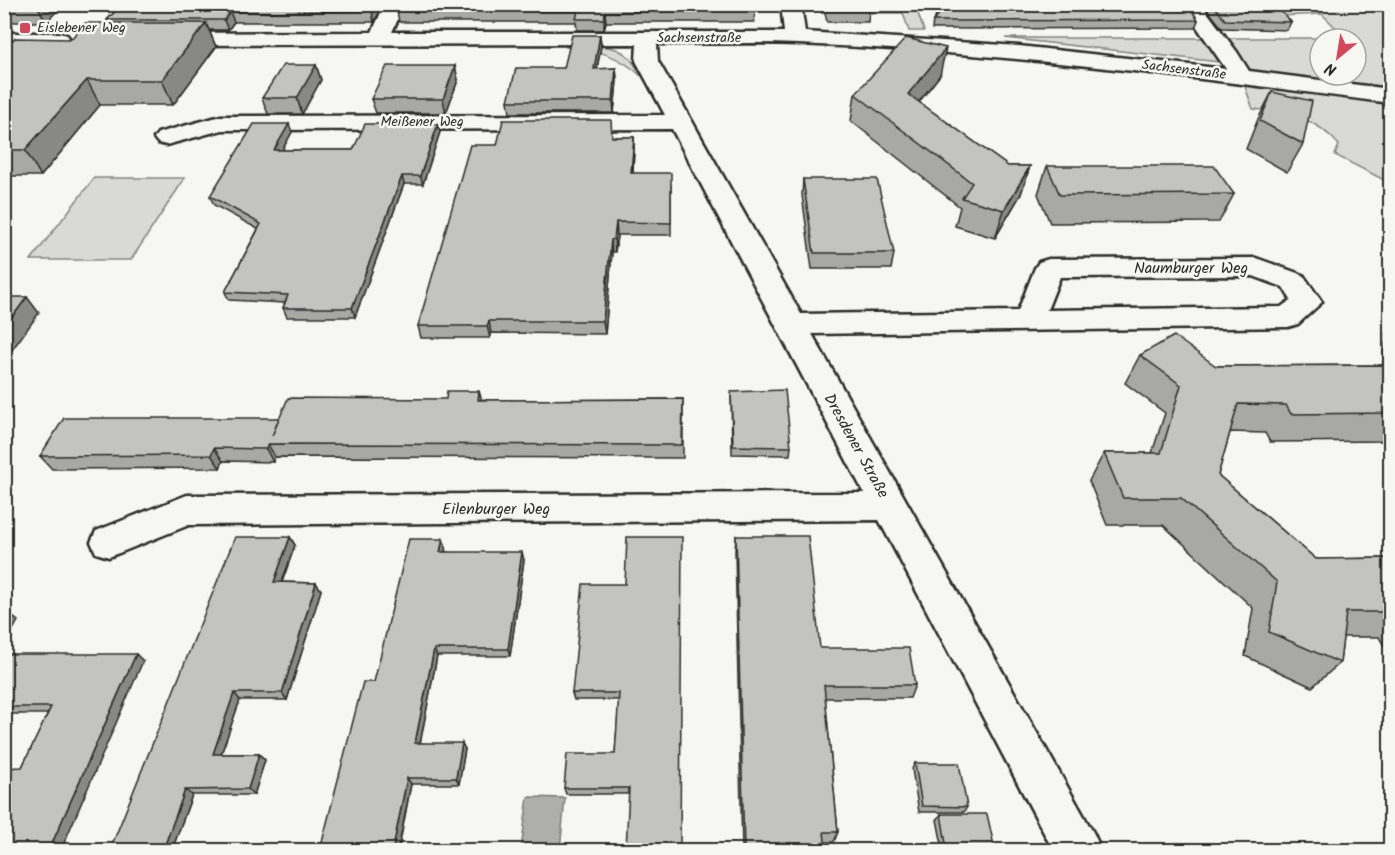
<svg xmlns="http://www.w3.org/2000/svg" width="1395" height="855" font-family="Kalam,sans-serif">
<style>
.green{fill:#d9d9d5;stroke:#828280;stroke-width:1.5;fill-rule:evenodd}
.water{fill:#aeaeab;stroke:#7a7a78;stroke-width:1.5}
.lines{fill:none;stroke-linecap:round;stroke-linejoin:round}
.street-casing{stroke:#2b2b2b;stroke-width:5}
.street{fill:#f6f6f2;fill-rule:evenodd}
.wall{fill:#a8a8a5;stroke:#2b2b2b;stroke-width:1.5}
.shaded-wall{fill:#888886;stroke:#2b2b2b;stroke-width:1.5}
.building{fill:#c3c3c0;stroke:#2b2b2b;stroke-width:1.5}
.poi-dot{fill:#d1495b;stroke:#f6f6f2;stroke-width:2}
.labels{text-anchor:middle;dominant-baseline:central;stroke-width:5;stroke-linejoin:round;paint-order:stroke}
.far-poi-label{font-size:14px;fill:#2b2b2b;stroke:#f6f6f2;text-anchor:start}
.far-street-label{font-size:14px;fill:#2b2b2b;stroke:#f6f6f2}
.street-label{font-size:16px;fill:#2b2b2b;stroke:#f6f6f2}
</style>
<rect width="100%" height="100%" fill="#f6f6f2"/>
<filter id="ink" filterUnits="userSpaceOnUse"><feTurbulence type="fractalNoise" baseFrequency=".0167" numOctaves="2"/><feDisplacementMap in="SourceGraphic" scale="12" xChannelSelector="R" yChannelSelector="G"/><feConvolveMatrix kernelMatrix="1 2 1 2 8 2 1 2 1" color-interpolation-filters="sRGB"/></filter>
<g filter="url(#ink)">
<path class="green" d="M1275,4L1390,5V183L1335,155L1339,145C1315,116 1288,113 1253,109L1237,64L1005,38H1346L1322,14L1255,17ZM1320,39H1356V75H1320Z
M866,5H915L924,31H909L903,13H869Z
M565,47C601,47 624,38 641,76C619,55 595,49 565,47Z
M94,178H185L131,260H31Z"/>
<path class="water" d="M528,797L565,798L560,850H521Z"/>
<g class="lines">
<defs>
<path id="street" d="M385,4H405L392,32H784L781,4H801L805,32L1019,46L1226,69L1181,4H1201L1237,52L1249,71L1390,89V103C1193,77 997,52 798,44C751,42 704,44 657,44L658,61L801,314L1018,311L1035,268L1039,262L1049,259L1256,258L1303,275L1322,302L1298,324L1288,327L812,334L1094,834L1101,850H1053L879,520L189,525L109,557L96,553L91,542L96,531L187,495L864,493L672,129L222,130L166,145L158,143L154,138L158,133L221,116L665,115L636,61L637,44L168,45L161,43L158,39L161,35L168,33L372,32ZM1253,276L1283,287L1291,300L1281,307L1047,310L1060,277Z
M4,33H60L67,35L70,39L67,43L60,45H4Z"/>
</defs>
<use href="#street" class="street-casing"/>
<use href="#street" class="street"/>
</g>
<path class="wall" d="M4,4H64L46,22H4Z
M122,4H384L374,22H234L228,30H209L216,47L173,105H100L41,176H4V48L71,39L109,23L107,20Z
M820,4H868L869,10L868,22H827L825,13H822Z
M931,4H1188L1198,20L1195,28L932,29L933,21L936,17Z
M1203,4H1274L1291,22L1287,30L1222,28Z
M397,11H755L754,22H606L604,30H577L576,22H399Z
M600,35L601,46L597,69L616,68L617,80L614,113H510L508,101L564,68Z
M316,65L321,80L302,114H268L262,98Z
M455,66L458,80L446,113H376L371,99Z
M940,75L919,102L1008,166H1030L1021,194L995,238L955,226L960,207L851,121L855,94Z
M1272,92L1303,144L1287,172L1246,149L1258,119Z
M438,124L440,132L423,184H404L355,317H287L283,308L285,303L229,300L225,292L258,229L214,205L210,196L292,132L282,150H353Z
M612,137H634V149L633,173L671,185V235H617L615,252H612L605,334L491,333L490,338H421L418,326L497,145Z
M1047,166L1234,194L1219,222L1050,223L1038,194Z
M803,179L894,253L891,269H812L802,195Z
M1390,300V441L1270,442L1265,433L1230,432L1218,475L1316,559L1390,558V649H1386L1379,637H1343L1340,663L1312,687L1245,656L1253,608L1163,525H1107L1089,481L1104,453H1152L1165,413L1125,383L1140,355L1216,366L1383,365Z
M731,392L791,447L790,455L732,454Z
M683,399V458L275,457L273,462L223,461L220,468L52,469L40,456L279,418L481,400Z
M736,536L820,648L915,685L910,698H825L838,832L834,842H825L826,850H742L735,551Z
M290,537L295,545L282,582L316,583L321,590L287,700H240L221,754H259L265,760L254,795H192L172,850H110Z
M446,547L445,552L524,560L510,656H437L420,743L465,749L459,784H411L399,848H442L444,850H320L374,682Z
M625,584L628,794H566L564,788L615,754L619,700H574L572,693Z
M4,654L143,661L22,767L48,714H4Z
M915,763L967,807L964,812H919L912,769Z
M941,814L995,850H943L937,820Z"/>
<path class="shaded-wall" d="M64,4L46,22L37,5Z
M375,4H384L374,22L372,11Z
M230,12L234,22L228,30L224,20Z
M605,12L606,22L604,30V19Z
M206,23L216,47L173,105L162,80Z
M600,35L601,46L595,80L594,69Z
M946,48L940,75L903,122L908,94Z
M316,65L321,80L302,114L297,98Z
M455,66L458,80L446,113L443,99Z
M616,68L617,80L614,113L613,101Z
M87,80L100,105L41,176L25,150Z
M289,124L292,132L278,158L274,150Z
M438,124L440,132L423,184L420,176Z
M634,137V149L632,185L631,173Z
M1030,166L1021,194L995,238L1004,210Z
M402,176L404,184L355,317L352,308Z
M616,222L617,235L615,252L614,239Z
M611,240L612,252L605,334L603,321Z
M27,297L39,313L4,361V328Z
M489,321L491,333L490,338L487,326Z
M479,391L483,404L478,400Z
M268,444L275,457L273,462L266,449Z
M214,448L223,461L220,468L211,455Z
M290,537L295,545L279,590L274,582Z
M443,539L446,547L443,560L440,552Z
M522,552L524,560L510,656L508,649Z
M316,583L321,590L287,700L282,693Z
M9,614L18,621L4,646V623Z
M434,649L437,656L419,749L415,743Z
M136,654L143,661L61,850H49Z
M234,693L240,700L219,760L213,754Z
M462,743L465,749L459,784L456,778Z
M259,754L265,760L254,795L248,789Z
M407,778L411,784L398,850L393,848Z
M185,790L192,795L172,850H163Z"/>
<path class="building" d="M122,4H375L372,11L230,12L224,20H107Z
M399,4H754L755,11L605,12L604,19H576L578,11H397Z
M827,4H868L869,10H828Z
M936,4H1188L1198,20L933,21L940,13Z
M1213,4H1274L1291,22L1225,20Z
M85,23H206L162,80H87L25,150H4V48L15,38L71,39Z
M572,35H600L594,69L616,68L613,101H508L516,68H564Z
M906,38L946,48L908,94L1008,166H1030L1004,210L962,198L972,183L855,94Z
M283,65H316L297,98H262Z
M387,66H455L443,99H371Z
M1272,92L1312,101L1303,144L1260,121Z
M503,120H611L612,137H634L631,173H671V223L616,222L614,239L611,240L603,321H489L487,326H418L470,145H497Z
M254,124H289L274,150H353L365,124H438L420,176H402L352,308H283L288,295L225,292L261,224L210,196Z
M1047,166H1214L1234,194L1060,195Z
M803,179H877L894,253H814Z
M4,297H27L4,328Z
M1174,336L1216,366L1390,365V413L1291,414L1286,405L1238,404L1218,475L1316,559L1390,558V612H1346L1340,663L1269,632L1277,582L1181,498H1123L1104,453H1161L1181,385L1140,355Z
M785,390L791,447L733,446L731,392Z
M447,391H479L478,400L683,399L682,445L268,444L266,449L214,448L211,455L40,456L64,418H279L272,436L288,398L446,399Z
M736,536H808L820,648H909L915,685H824L838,832H824L826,850H744Z
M235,537H290L274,582L316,583L282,693H234L213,754H259L248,789L185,790L163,850H110Z
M627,537H682L680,850H626L629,788H564L567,754H615L619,693H572L583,584H625Z
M409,539H443L440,552H522L508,649H434L415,743H462L456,778H407L393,848H442V850H320L363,682H374Z
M4,614H9L4,623Z
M4,654H136L49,850H4V768L22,767L51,707H4Z
M915,763H959L967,807L922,806Z
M941,814H987L995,850H947Z"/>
</g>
<rect class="poi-dot" x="19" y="22" width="12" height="12" rx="3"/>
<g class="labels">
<g class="far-poi-label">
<text x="37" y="28">Eislebener Weg</text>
</g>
<g class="far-street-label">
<text x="699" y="38">Sachsenstraße</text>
<text transform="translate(1184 70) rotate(7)">Sachsenstraße</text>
<text x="422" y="122">Meißener Weg</text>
</g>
<g class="street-label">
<text x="1191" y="268">Naumburger Weg</text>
<text transform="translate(856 446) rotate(61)">Dresdener Straße</text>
<text x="496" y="509">Eilenburger Weg</text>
</g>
</g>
<rect width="1395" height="855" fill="none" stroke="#f6f6f2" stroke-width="24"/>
<rect x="12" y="12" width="1371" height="831" fill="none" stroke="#2b2b2b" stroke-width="2" filter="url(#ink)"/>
<g transform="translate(1338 57) rotate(210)"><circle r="28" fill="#f6f6f2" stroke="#a5a5a2" stroke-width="1.5"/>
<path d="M0-4.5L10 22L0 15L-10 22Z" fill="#d1495b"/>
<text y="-9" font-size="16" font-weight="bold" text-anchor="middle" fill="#2b2b2b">N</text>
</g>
</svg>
